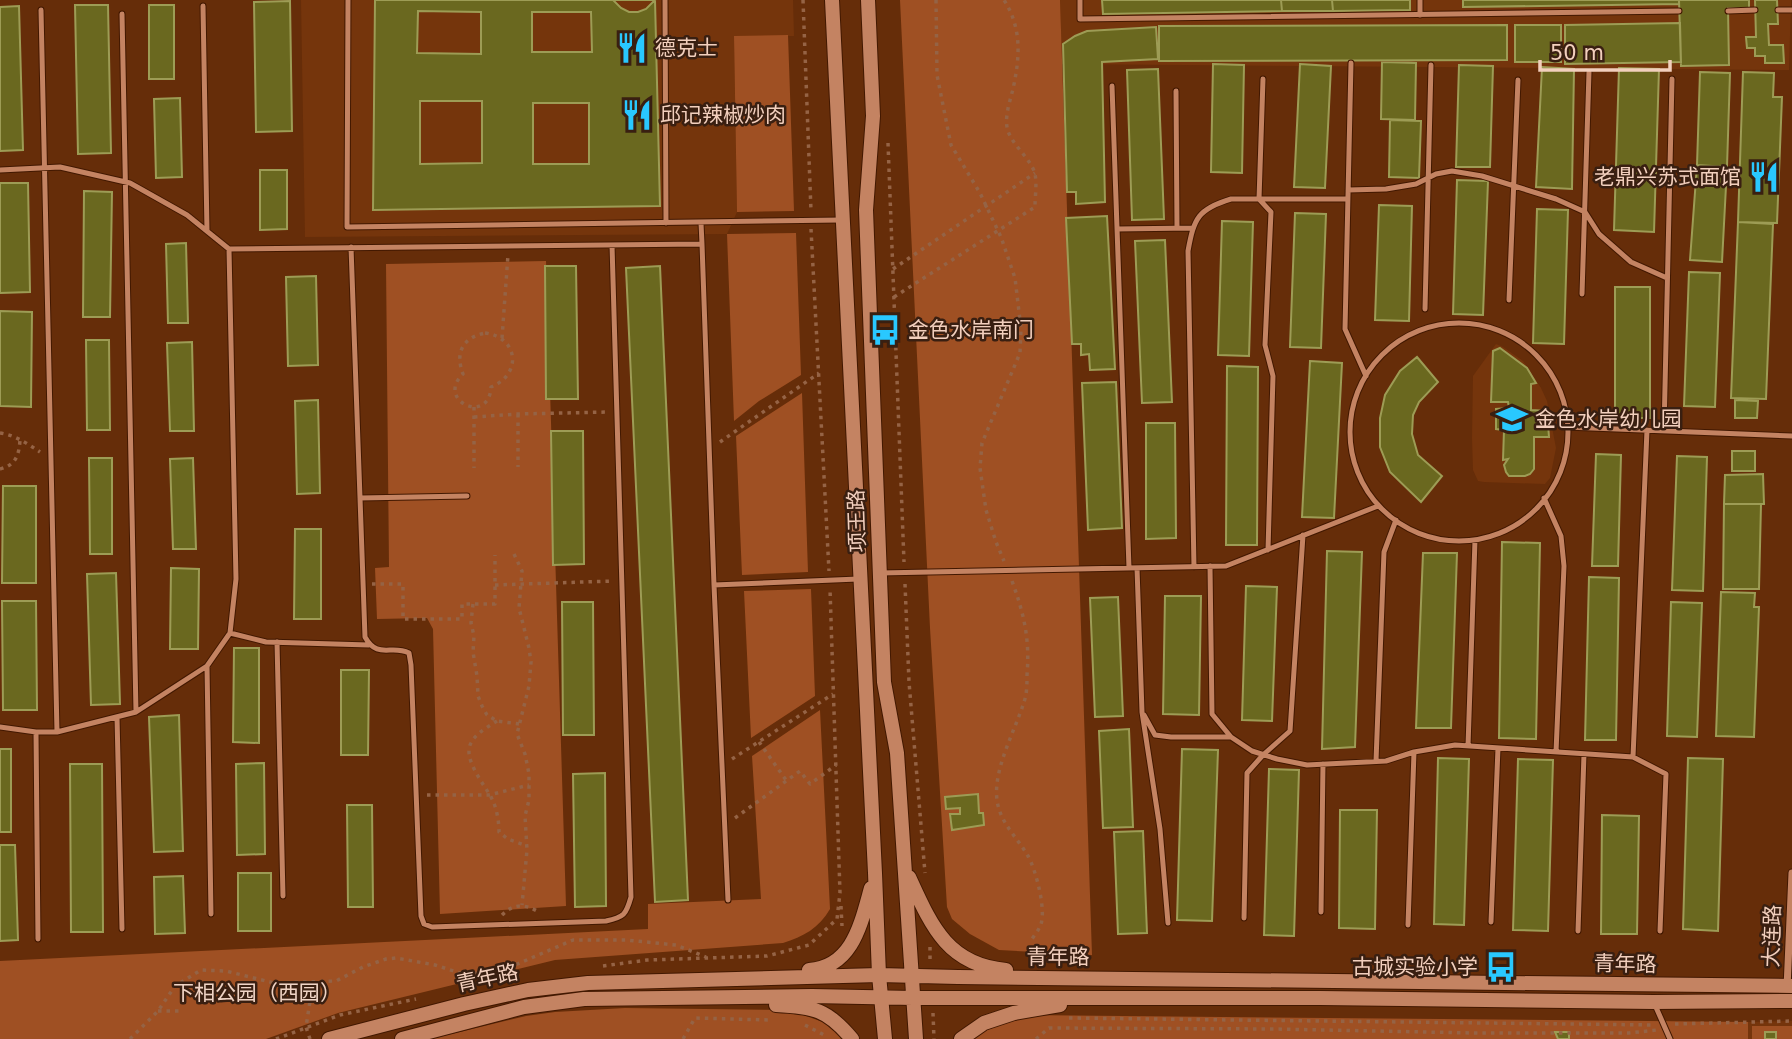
<svg xmlns="http://www.w3.org/2000/svg" width="1792" height="1039" font-family="'DejaVu Sans','Noto Sans SC',sans-serif">
<style>
.built{fill:#75350c}
.green{fill:#9f5023}
.building{fill:#6a681f;stroke:#9d9c55;stroke-width:2;fill-rule:evenodd}
.lines{fill:none;stroke-linecap:round;stroke-linejoin:round}
.lane-casing{stroke:#421800;stroke-width:7}
.street-casing{stroke:#421800;stroke-width:9}
.secondary-casing{stroke:#421800;stroke-width:16}
.path{stroke:#956345;stroke-width:3.5;stroke-dasharray:3.5 5;stroke-linecap:butt}
.lane{stroke:#c48362;stroke-width:5}
.street{stroke:#c48362;stroke-width:7}
.secondary{stroke:#c48362;stroke-width:14}
.labels{text-anchor:middle;dominant-baseline:central;stroke-width:5;stroke-linejoin:round;paint-order:stroke}
.poi-label{font-size:21px;fill:#f2cfbd;stroke:#391f11;text-anchor:start}
.street-label{font-size:21px;fill:#f2cfbd;stroke:#391f11}
.park-label{font-size:21px;fill:#f0d4c5;stroke:#391f11}
</style>
<rect width="100%" height="100%" fill="#662d09"/>
<path class="built" d="M301,0H793L794,36H734L737,212L727,234L305,237Z
M1060,0H1791L1789,70L1062,64Z
M1496,344L1503,347L1523,361L1541,388L1547,401L1556,448L1550,478L1545,484L1484,482L1478,481L1473,470L1472,438L1473,376Z
M1792,1021V1039H1748V1022Z"/>
<path class="green" d="M900,0H1060L1092,955L999,950L970,934L952,919L947,907L930,628Z
M788,35L794,211L737,212L734,36Z
M796,233L801,375L759,401L734,421L727,234Z
M546,261L566,906L440,914L433,629L427,618L377,619L375,568L389,567L386,264Z
M802,393L808,572L742,575L736,436Z
M811,589L815,696L751,738L744,591Z
M820,710L830,909C819,928 803,937 783,943L555,960L338,1013L266,1039H0V961L648,929V904L761,899L752,756Z
M625,1008L789,1010L823,1022L836,1031L841,1039H431L526,1016L555,1012Z
M1024,1015L1748,1022V1039H966L969,1037Z
M1752,1026H1792V1039H1752Z"/>
<path class="building" d="M375,0H655L660,206L373,210ZM418,11L481,12V54L417,53ZM532,12H591L592,52H532ZM420,101H482V163L420,164ZM533,103H589V164H533Z
M613,0H655L646,9L638,12H629L621,8Z
M1102,0H1281L1282,11L1103,14Z
M1281,0H1332L1333,11H1282Z
M1332,0H1410V10L1333,11Z
M1463,0H1679V4L1463,7Z
M1679,0H1749V8H1728L1729,65L1681,66Z
M1755,0H1777L1778,24H1768L1769,45H1783L1784,63H1765V56H1755V48H1747L1746,37H1756Z
M290,1L292,131L256,132L254,2Z
M75,5H108L111,153L78,154Z
M149,5H174V79H149Z
M19,6L23,150L0,151V7Z
M1680,23L1681,62L1565,64V25Z
M1507,25V60L1159,61V26Z
M1515,25H1561V62H1515Z
M1156,27L1158,59L1102,62L1105,202L1076,204V192H1067L1063,44L1075,36L1087,31Z
M1382,62L1416,63L1415,120L1381,119Z
M1213,64L1244,65L1242,173L1211,172Z
M1300,64L1331,66L1325,188L1294,187Z
M1459,65L1493,66L1490,167H1456Z
M1542,67L1574,69L1572,189L1536,187Z
M1619,68L1659,69L1654,232L1614,230Z
M1158,69L1164,219L1132,220L1127,70Z
M1700,72L1730,73L1727,167L1697,165Z
M1743,72L1774,73L1773,97H1782L1777,223L1738,222Z
M180,98L182,177L156,178L154,99Z
M1390,120L1421,121L1419,178L1389,177Z
M1697,165L1727,167L1722,262L1690,260Z
M260,170H287V229L260,230Z
M1457,180L1488,181L1483,315L1453,314Z
M0,183H28L30,292L0,293Z
M84,191L112,192L110,317H83Z
M1379,205L1412,206L1409,321L1375,320Z
M1537,209L1568,210L1564,344L1533,343Z
M1295,213L1326,214L1321,348L1290,347Z
M1107,216L1115,369L1090,370L1089,354L1081,355V344H1072L1066,218Z
M1222,221L1253,222L1249,356L1218,355Z
M1738,222L1773,224L1766,399L1731,398Z
M1165,240L1172,402L1142,403L1135,241Z
M186,243L188,323H168L166,244Z
M545,266H576L578,399H546Z
M660,266L688,900L655,902L626,268Z
M1689,272L1720,273L1715,407L1684,406Z
M316,276L318,365L288,366L286,277Z
M1615,287H1650V418H1615Z
M0,311L32,312L31,407L0,406Z
M86,340H109L110,430H87Z
M192,342L194,431H170L167,343Z
M1500,348L1527,368L1536,383L1531,384V410L1547,411L1549,437H1534V469L1530,474L1525,476H1509L1506,472L1504,465L1508,459L1503,460L1504,430L1496,429V409L1509,408L1508,402H1491L1493,351Z
M1417,357L1438,382L1419,402L1413,415L1412,434L1418,455L1442,476L1421,502L1390,472L1380,447V418L1385,395L1400,371Z
M1310,361L1342,363L1334,518L1302,517Z
M1227,366L1258,367L1257,545H1226Z
M1116,382L1122,528L1088,530L1082,383Z
M318,400L320,493L297,494L295,401Z
M1735,400L1758,401L1757,418H1735Z
M1146,423H1175L1176,538L1146,539Z
M551,431H583L584,564L553,565Z
M1732,451H1755V471H1732Z
M1596,454L1621,455L1618,566H1592Z
M1677,456L1707,457L1703,591L1672,590Z
M89,458H112V554H90Z
M193,458L196,549H173L170,459Z
M1763,474L1764,504H1724L1725,475Z
M3,486H36V583H2Z
M1724,504H1761L1759,589H1723Z
M295,529H321V619H294Z
M1502,542L1540,543L1536,739L1499,738Z
M1327,551L1362,552L1355,747L1322,749Z
M1423,553H1457L1451,728H1416Z
M171,568L199,569L198,649H170Z
M116,573L120,704L91,705L87,574Z
M1589,577L1619,578L1616,740H1585Z
M1246,586L1277,587L1272,721L1242,720Z
M1721,592L1755,593L1754,607H1759L1754,737L1716,736Z
M1165,596H1201L1199,715L1163,714Z
M1118,597L1123,716L1095,717L1090,598Z
M2,601H36L37,710H3Z
M562,602H593L594,735H563Z
M1671,602L1702,603L1697,737L1667,736Z
M234,648H259V743L233,742Z
M341,670H369L368,755H341Z
M179,715L183,851L154,852L149,717Z
M1129,729L1133,827L1103,828L1099,731Z
M0,749H11V832H0Z
M1182,749L1218,750L1212,921L1177,920Z
M1438,758L1469,759L1464,925L1434,924Z
M1688,758L1723,759L1718,931L1683,929Z
M1518,759L1553,760L1548,931L1513,930Z
M264,763L265,854L237,855L236,764Z
M70,764H102L103,932H71Z
M1269,769L1299,770L1294,936L1264,935Z
M605,773L606,906L575,907L573,774Z
M978,794L979,813H983L984,825L952,830L950,814H960V808L946,809L945,797Z
M347,805H372L373,907H348Z
M1340,810H1377L1375,929L1339,928Z
M1602,815L1639,816L1637,934H1601Z
M1143,831L1147,933L1118,934L1114,832Z
M0,845H15L18,940L0,941Z
M238,873H271V931H238Z
M183,876L185,933L155,934L154,877Z
M1555,1032H1569V1039H1558Z
M1765,1032H1776V1039H1765Z"/>
<g class="lines">
<defs>
<path id="lane" d="M348,0L347,227L841,220
M665,0L666,223
M1080,0V19L1679,11
M1420,0V15
M203,6L207,231
M41,10L57,732
M1778,10H1792
M1728,11L1755,10
M122,14L136,712
M1351,63L1345,329L1366,376
M1263,79L1259,199L1271,212L1265,345L1273,376L1268,550
M1112,86L1129,568
M1176,91L1177,228
M0,170L60,167L130,183L187,215L229,249L236,579L230,633L207,666L136,712L57,732H36L0,727
M1348,190L1386,189L1416,184L1436,174L1452,171L1482,176L1556,199L1585,212L1599,234L1631,262L1667,278
M701,223L702,244
M1117,229L1192,228
M351,247L365,637C378,660 391,644 409,653L411,665L421,916L424,924L432,927L606,921C624,917 626,915 631,897L612,245
M229,249L702,244L714,585L728,900
M1582,294L1589,72
M1509,300L1518,80
M1425,309L1431,65
M1350 432a109 109 0 1 1 218 0a109 109 0 1 1-218 0Z
M1566,427L1792,436
M1664,431L1672,79
M360,498L467,496
M1544,498L1561,536L1564,566L1556,752
M1210,566L1212,714L1231,737L1252,751L1277,759L1307,765L1386,761L1414,752L1455,745L1633,757L1666,774L1660,931
M1194,567L1188,251C1194,218 1198,209 1231,199H1348
M1137,568L1142,712L1160,829L1168,923
M880,573L1226,566L1378,506
M714,585L858,579
M230,633L266,642L369,645
M277,642L283,896
M207,666L211,914
M1144,715L1155,735L1171,737H1231
M117,717L122,929
M36,732L38,939
M1468,746L1475,540
M1633,757L1647,430
M1376,761L1384,552L1396,520
M1321,912L1323,764
M1244,918L1247,773L1263,755L1290,731L1303,535
M1491,922L1498,748
M1408,925L1414,752
M1578,931L1584,754
M1655,1005L1670,1039"/>
<path id="street" d="M1787,988L1792,873"/>
<path id="secondary" d="M832,0L875,873L879,975L885,1039
M868,0L873,116L866,210L884,682L897,753L916,1039
M909,877C931,925 947,965 1006,970
M809,970C853,967 861,923 871,888
M776,1005C814,1007 827,1009 852,1039
M329,1039L464,1004L528,990L588,983L879,975L958,977L1792,986
M402,1039L524,1007L584,999L812,996L913,998H1320L1654,1002L1792,1001
M961,1039L984,1023L1014,1013L1060,1005"/>
</defs>
<use href="#lane" class="lane-casing"/>
<use href="#street" class="street-casing"/>
<use href="#secondary" class="secondary-casing"/>
<path class="path" d="M803,0L811,211
M936,0L937,75L951,145L980,193L1001,237L1015,278L1021,329L1020,353L982,443L980,468L986,510L996,542L1004,561
M888,143L904,562
M811,229L829,571
M893,269L1035,173
M894,297L1035,207C1035,197 1037,184 1035,174C1031,158 1010,144 1007,127C1005,115 1010,101 1013,89C1020,57 1022,28 1004,0
M485,333C518,337 523,374 491,387C489,426 435,400 463,374C455,353 462,338 485,333Z
M502,338L508,255
M474,407V468
M518,414V467
M474,417L518,414L609,412
M0,433C15,435 28,444 40,452
M720,442L819,373
M0,469C16,465 19,455 20,440
M514,554L522,571L519,608L529,648L531,662L529,686L517,734L525,754L529,774V800L525,816L527,850L522,905
M1012,581C1024,614 1030,639 1027,675C1027,684 1027,694 1024,702C1015,731 993,769 997,800C1000,823 1017,837 1028,856C1036,870 1046,909 1041,924C1039,930 1033,937 1030,942
M372,584H403V619H462V604H495V555
M905,584L909,682L925,873
M495,585L613,581
M473,604L471,623L474,636L473,652L477,676L478,696L482,706L487,715L497,721L519,724
M497,721C488,727 476,733 471,743C462,759 485,785 492,799C497,809 499,822 499,832L508,839L527,846
M759,742L786,780
M732,759L833,694
M427,795H489L529,785
M735,818L800,771L810,784L836,765
M841,906L842,926
M502,915C514,903 525,904 539,912
M930,947V963
M603,966L647,960L767,956L809,945L837,919L840,893L830,589
M158,1011H180
M933,1013L934,1039
M1069,1018L1653,1025
M1675,1024L1792,1021
M805,1025L826,1036
M130,1039L158,1011L175,986L201,970L226,971L274,983L336,981L363,967L386,959L396,958L435,965L463,974L481,973L515,965L573,940H626L676,945L706,957
M276,1039L340,1015L416,999
M310,1039L306,1027L313,982
M683,1039L695,1018L770,1020
M1036,1039L1049,1028L1275,1029L1475,1033H1629L1657,1030"/>
<use href="#lane" class="lane"/>
<use href="#street" class="street"/>
<use href="#secondary" class="secondary"/>
</g>
<defs>
<symbol id="restaurant-bare" viewBox="-9 -9 18 18"><path d="M-5-6h1v4h1v-4h1v4h1v-4h1v5L-1.5 .5V6h-2V.5L-5-1ZM5-6V6H3V1.5H1.5Q1.5-4 5-6Z" fill="#29c8ff" stroke="#391f11" stroke-width="2.5" paint-order="stroke"/></symbol>
<symbol id="bus-bare" viewBox="-9 -9 18 18"><path d="M-5-6H5V4H4V6H2V4H-2V6H-4V4H-5ZM-3.5-4V0h7V-4ZM-3.5 1.2v1.5H-2V1.2ZM2 1.2v1.5H3.5V1.2Z" fill="#29c8ff" stroke="#391f11" stroke-width="2.5" paint-order="stroke"/></symbol>
<symbol id="school-bare" viewBox="-9 -9 18 18"><path d="M0-5L7-2L0 1L-7-2ZM-4 1L0 2.5L4 1V4Q0 6-4 4Z" fill="#29c8ff" stroke="#391f11" stroke-width="2.5" paint-order="stroke"/></symbol>
</defs>
<g fill-rule="evenodd">
<use href="#restaurant-bare" x="610" y="26" width="44" height="44"/>
<use href="#restaurant-bare" x="615" y="93" width="44" height="44"/>
<use href="#restaurant-bare" x="1742" y="155" width="44" height="44"/>
<use href="#bus-bare" x="863" y="308" width="44" height="44"/>
<use href="#school-bare" x="1490" y="397" width="44" height="44"/>
<use href="#bus-bare" x="1479" y="945" width="44" height="44"/>
</g>
<g class="labels">
<g class="poi-label">
<text x="655" y="48">德克士</text>
<text x="660" y="115">邱记辣椒炒肉</text>
<text x="1741" y="177" text-anchor="end">老鼎兴苏式面馆</text>
<text x="908" y="330">金色水岸南门</text>
<text x="1535" y="419">金色水岸幼儿园</text>
<text x="1478" y="967" text-anchor="end">古城实验小学</text>
</g>
<g class="street-label">
<text transform="translate(857 521) rotate(-92)">项王路</text>
<text transform="translate(1772 936) rotate(-88)">大连路</text>
<text x="1058" y="957">青年路</text>
<text transform="translate(1625 964) rotate(1)">青年路</text>
<text transform="translate(487 978) rotate(-12)">青年路</text>
</g>
<g class="park-label">
<text x="257" y="993">下相公园（西园）</text>
</g>
</g>
<path d="M1540 60v10h130v-10" fill="none" stroke="#f2cfbd" stroke-width="3.5"/>
<text x="1550" y="60" font-size="21" fill="#f2cfbd" stroke="#391f11" stroke-width="5" paint-order="stroke">50 m</text>
</svg>
